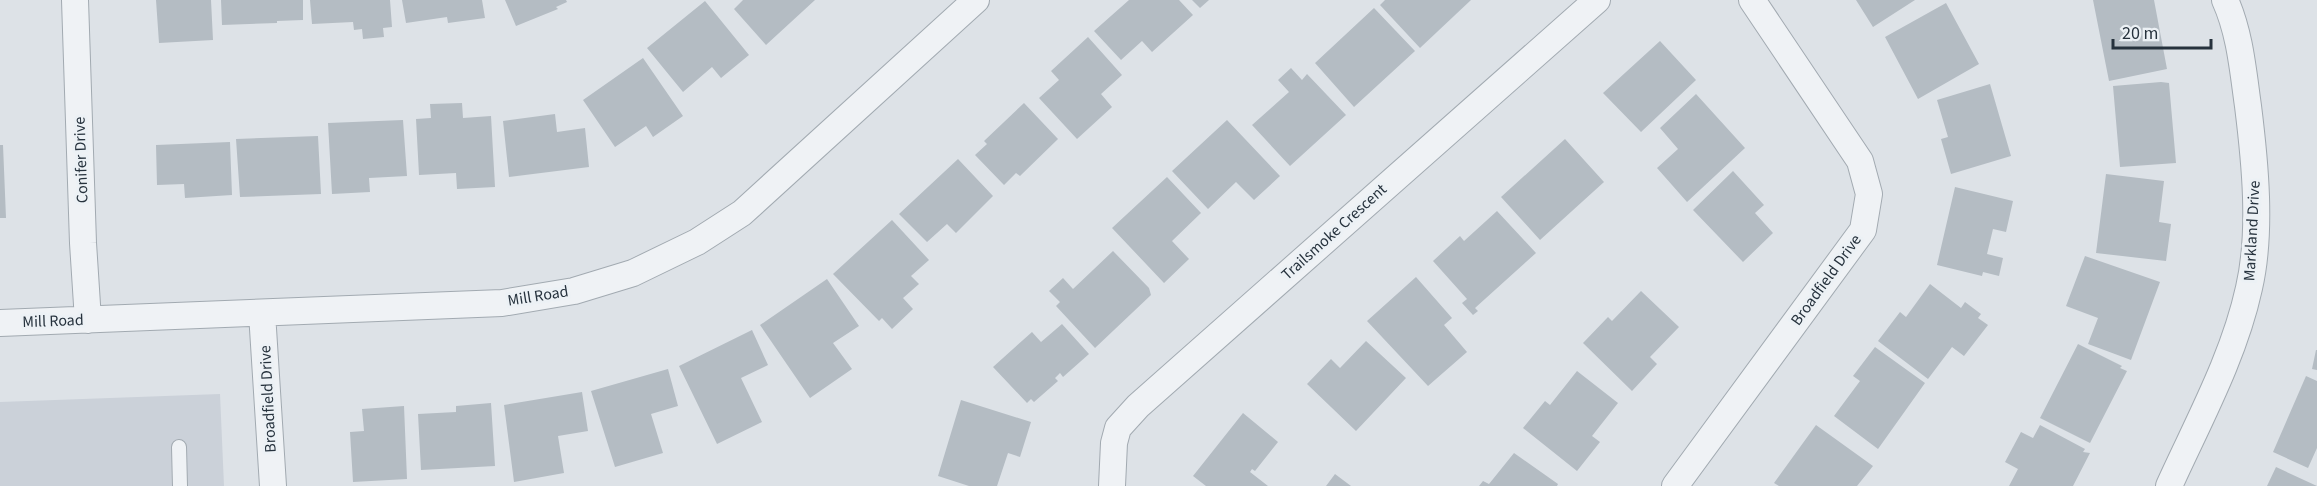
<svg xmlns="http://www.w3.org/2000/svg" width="2317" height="486" font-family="'Source Sans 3',sans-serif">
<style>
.built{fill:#cbd1d9}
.building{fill:#b4bcc3}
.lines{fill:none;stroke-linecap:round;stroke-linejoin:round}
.lane-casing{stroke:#a2aab1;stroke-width:16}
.street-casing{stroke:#a2aab1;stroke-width:28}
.lane{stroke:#eff2f5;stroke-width:14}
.street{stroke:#eff2f5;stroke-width:26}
.labels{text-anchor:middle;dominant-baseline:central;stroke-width:6;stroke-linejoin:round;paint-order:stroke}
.street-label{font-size:16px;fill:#26323d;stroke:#ecf1f5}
</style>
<rect width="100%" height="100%" fill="#dde2e7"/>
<path class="built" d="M220,394L224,486H0V402Z"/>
<path class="building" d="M156,0H211L213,40L159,43Z
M221,0H303V20L277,21V23L222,25Z
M310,0H390L392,27L383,28L384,37L363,39L362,29L354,30L353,22L312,24Z
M402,0H482L485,18L448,23L447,17L406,23Z
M505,0H566L567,2L556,7L558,9L516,26Z
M743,0H815L766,45L734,9Z
M1129,0H1179L1193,15L1152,52L1142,41L1121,60L1094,31Z
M1192,0H1209L1200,8Z
M1385,0H1471L1420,48L1380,5Z
M1856,0H1915L1873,27Z
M2093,0H2154L2167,69L2109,81Z
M705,1L749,55L721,78L712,67L683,92L647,48Z
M1946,3L1979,64L1918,99L1885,37Z
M1374,8L1415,51L1354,107L1315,63Z
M1088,37L1122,75L1101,94L1112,107L1077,139L1039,98L1059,80L1051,71Z
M1660,41L1696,80L1641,132L1603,93Z
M643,58L683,116L653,137L646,126L615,147L583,100Z
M1291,68L1302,80L1307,74L1346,115L1290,166L1252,125L1289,92L1278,80Z
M2161,82L2169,83L2176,163L2120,167L2113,86Z
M1990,84L2011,156L1951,174L1941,139L1948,137L1937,100Z
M1696,94L1745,148L1687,202L1657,168L1678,149L1660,128Z
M462,103L463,118L491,116L495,187L457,189L456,173L419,175L416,119L431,118L430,104Z
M1024,103L1058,139L1020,176L1016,173L1004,185L975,155L987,144L984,141Z
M555,114L557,132L585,128L589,167L509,177L503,121Z
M403,120L407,176L369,178L370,192L332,194L328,123Z
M1227,120L1280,176L1254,200L1236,182L1208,209L1172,171Z
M318,136L321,194L240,197L236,139Z
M1565,139L1604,182L1540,240L1501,197Z
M230,142L232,195L185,198L184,184L157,185L156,145Z
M0,145H3L6,218H0Z
M958,159L993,196L956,233L947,224L927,242L899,214Z
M1733,171L1764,205L1755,213L1773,233L1743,262L1693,210Z
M2106,174L2164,181L2159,222L2171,224L2166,261L2096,253Z
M1167,177L1201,213L1172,241L1189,259L1164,283L1112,228Z
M1955,187L2013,201L2006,232L1993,229L1987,254L2003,258L1999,276L1983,272L1982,276L1937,265Z
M1497,211L1536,253L1475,308L1478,311L1473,315L1462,303L1467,299L1433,261L1460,236L1464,241Z
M892,220L929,260L911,276L919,284L903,298L913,309L892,329L882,318L879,321L833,274Z
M1113,251L1149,288L1151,295L1095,348L1056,306L1060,302L1049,291L1063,278L1073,289Z
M2085,256L2160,282L2131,360L2088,344L2098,318L2066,306Z
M1416,277L1452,318L1444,325L1467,352L1428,386L1367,321Z
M827,279L859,326L833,343L852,369L810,398L760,325Z
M1930,284L1961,308L1965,302L1981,314L1978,318L1988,325L1964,356L1952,347L1928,379L1878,341L1900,312L1906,317Z
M1641,291L1679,327L1650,357L1657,364L1632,391L1583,343L1608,317L1612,321Z
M1062,324L1089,354L1063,377L1060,373L1055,378L1058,381L1034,402L1031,399L1027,403L993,367L1032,332L1041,342Z
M752,330L768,365L741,378L762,422L717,444L679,366Z
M1366,341L1406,378L1356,431L1307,384L1331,359L1340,368Z
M2078,344L2122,366L2120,368L2127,371L2090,443L2040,418Z
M1875,347L1925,383L1878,449L1834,416L1860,381L1853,376Z
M2316,350H2317V370L2312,369Z
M668,369L678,406L651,414L663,453L615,467L591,391Z
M1577,371L1618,403L1592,436L1600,442L1577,471L1523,428L1545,401L1550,405Z
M2306,376L2317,381V448L2308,468L2273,452Z
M582,392L588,431L558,436L564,473L514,482L504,405Z
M961,400L1031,422L1020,457L1008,453L997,486H969L938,476Z
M491,403L495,466L421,470L418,414L456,412V406Z
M404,406L407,479L353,482L350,432L364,431L362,409Z
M1243,413L1278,442L1255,471L1252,469L1250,472L1268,486H1206L1193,476Z
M1816,425L1873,466L1857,486H1779L1774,483Z
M2040,425L2085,449L2083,452L2090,453L2073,486H2009L2018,469L2005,462L2021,432L2033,438Z
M1514,453L1558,484L1557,486H1479L1483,481L1489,484Z
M2276,467L2317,486H2267Z
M1335,474L1351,486H1326Z"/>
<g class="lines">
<defs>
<path id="lane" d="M179,447L180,486"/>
<path id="street" d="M75,0L83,243L88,320
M262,313L273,486
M0,323L502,303L574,291L633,273L697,242L742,213L976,0
M1112,486L1114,443L1118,428L1138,406L1597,0
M1675,486L1863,230L1869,194L1860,161L1752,0
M2169,486C2198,422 2234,357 2249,288C2262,232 2255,162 2248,106C2243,71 2240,33 2225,0"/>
</defs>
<use href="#lane" class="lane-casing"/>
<use href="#street" class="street-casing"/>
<use href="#lane" class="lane"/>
<use href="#street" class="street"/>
</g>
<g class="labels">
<g class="street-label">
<text transform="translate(81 160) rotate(-92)">Conifer Drive</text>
<text transform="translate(2252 231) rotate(-87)">Markland Drive</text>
<text transform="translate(1334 232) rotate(-42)">Trailsmoke Crescent</text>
<text transform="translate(1826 280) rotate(-54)">Broadfield Drive</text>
<text transform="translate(538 296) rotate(-9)">Mill Road</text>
<text transform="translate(53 321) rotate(-2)">Mill Road</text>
<text transform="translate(268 399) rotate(-93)">Broadfield Drive</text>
</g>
</g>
<path d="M2113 39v9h98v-9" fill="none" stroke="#26323d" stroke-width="3"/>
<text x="2122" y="39" font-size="18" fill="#26323d" stroke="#ecf1f5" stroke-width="4.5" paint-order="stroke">20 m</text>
</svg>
